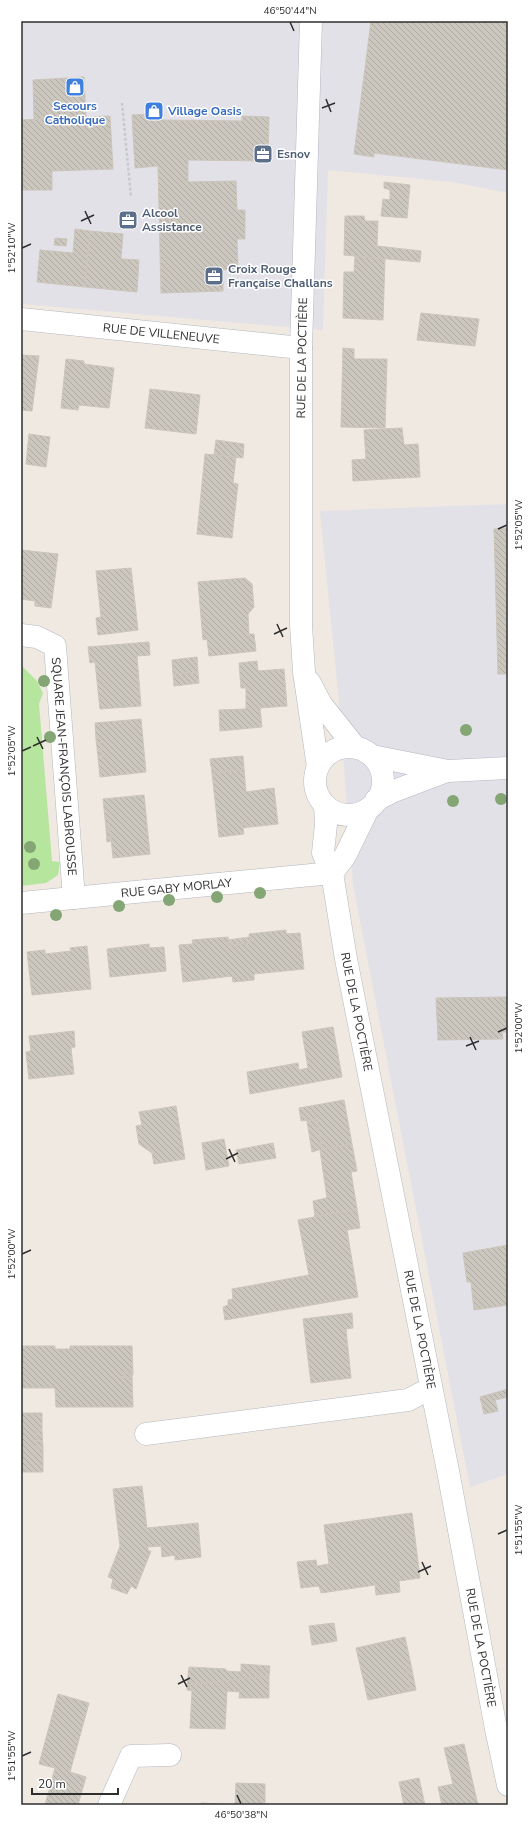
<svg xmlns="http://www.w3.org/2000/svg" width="529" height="1826" font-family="'Nunito Sans',sans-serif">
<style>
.industrial{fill:#e3e1e8}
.grass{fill:#b6e59e}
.building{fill:url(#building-back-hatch);stroke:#cbc5ba}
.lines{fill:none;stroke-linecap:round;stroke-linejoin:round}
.minor-casing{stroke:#b4b7c1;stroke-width:23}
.path{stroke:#c9c9c9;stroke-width:2.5;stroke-dasharray:3 2;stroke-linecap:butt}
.minor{stroke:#fff;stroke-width:22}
.tree{fill:#84a574}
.ticks{fill:none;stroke:#2e2e2e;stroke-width:1.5}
.labels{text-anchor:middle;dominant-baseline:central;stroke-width:3;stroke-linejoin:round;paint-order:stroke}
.shop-label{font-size:12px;font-weight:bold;fill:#366cbe;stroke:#fff}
.service-label{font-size:12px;font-weight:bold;fill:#4e5e75;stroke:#fff;text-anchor:start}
.street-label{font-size:12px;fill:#2e2e2e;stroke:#fff}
.neatline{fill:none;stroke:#2e2e2e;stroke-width:1.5}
.ticks-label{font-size:10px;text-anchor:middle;fill:#2e2e2e}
</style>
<defs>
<pattern id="building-back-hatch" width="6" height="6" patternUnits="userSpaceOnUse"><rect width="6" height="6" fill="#cbc7bf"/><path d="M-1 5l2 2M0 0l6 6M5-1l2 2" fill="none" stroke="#afaba4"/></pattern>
</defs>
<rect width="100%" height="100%" fill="#efe9e1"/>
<path class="industrial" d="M21,21H508V193L452,182L328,170L323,330L21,304Z
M508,504V1474L470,1487L353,885L339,701L320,511Z"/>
<path class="grass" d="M21,665L37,681L43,693L39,704L52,861L60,862L58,875L46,883L21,886Z"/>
<path class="building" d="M371,21L389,23L390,21H508L506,40H508V170L374,153V157L354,154Z
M84,77L86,117L34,119L33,80Z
M159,114L160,120L242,121V116L269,117L268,161L188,160V182L236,181L237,210H245V239H237L238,268L223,270V291L161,293L158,166L135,168L132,115Z
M110,116L113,169L52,171V190H21V120Z
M384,182L410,185L407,218L381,216L383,199L390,200V190L384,188Z
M345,216H364L365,221H378L377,246L421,251L420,262L344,255Z
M75,229L90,231L85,287L37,282L40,250L73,253Z
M90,231L123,234L121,259L139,260L137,292L85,287Z
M55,238L67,239L66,246L54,245Z
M355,256L385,259L383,320L343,318L344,272H354Z
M421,313L479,319L475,346L417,340Z
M343,348L354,349V359H387L385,428L341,427Z
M21,355L39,356L32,411L21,410Z
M66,359L84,361V364L114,368L109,408L79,405L78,410L61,408Z
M150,389L200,395L196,434L145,428Z
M402,428L404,445L418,444L420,477L353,481L352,460L366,459L364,430Z
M29,434L50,437L46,467L26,464Z
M216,440L244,444L243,458L214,455Z
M205,454L236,457L233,483L238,484L232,538L197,534Z
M508,528V674H498L494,529Z
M21,550L58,554L51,608L35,606V601L21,599Z
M131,568L138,630L98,635L96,618L101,617L96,571Z
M245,578L252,584L254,607L248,614L249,634H254L256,651L209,656L207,639L203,640L198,582Z
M149,642L150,655L137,656L141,706L100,709L95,662L90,663L88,647Z
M197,657L198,672L173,674L172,660Z
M257,661L258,671L284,669L287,706L260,708L262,727L220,731L219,710L246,709V688H241L239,663Z
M198,672L199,683L174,686L173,674Z
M141,719L146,772L100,777L98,757H102L100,738L96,739L95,723Z
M100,738L102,757H98L96,739Z
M243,756L244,769L212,773L210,759Z
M244,769L246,792L274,788L278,824L250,827L249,822L242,823L244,834L219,837L212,773Z
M144,795L150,854L113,858L110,828H106L103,799Z
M249,822L250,827L243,828L242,823Z
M106,828H110L111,841L107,842Z
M286,930V934L300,933L304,969L254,974V980L233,982L232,976L183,982L179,945L193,944L192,940L228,937L229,945L250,943L249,934Z
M250,937V943L229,945L228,940Z
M149,944V948L164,947L166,971L110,977L107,949Z
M87,946L91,989L32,995L27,952L45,950V954L71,951L70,948Z
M508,997V1032H502L503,1039L438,1040L436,998Z
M333,1027L342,1077L250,1094L247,1072L298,1063L299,1070L308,1068L302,1032Z
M74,1031L75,1047L71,1048L74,1074L29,1079L26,1052L31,1051L29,1036Z
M344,1100L352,1144L322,1149L317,1119L301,1121L299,1108Z
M176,1106L185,1159L154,1164L152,1153L139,1144L136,1126L142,1125L139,1112Z
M317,1119L322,1149L312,1152L307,1121Z
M224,1139L229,1166L206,1170L202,1143Z
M273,1143L276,1158L239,1164L236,1150Z
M352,1144L357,1171L351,1172L357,1209L315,1217L313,1201L327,1198L320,1150Z
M357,1209L360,1228L347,1230L358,1297L225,1320L223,1307L228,1305V1300L233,1299L232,1289L309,1275L298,1220Z
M508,1245V1305L474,1310L471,1282H467L463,1253Z
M352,1313L353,1328L346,1329L351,1378L311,1383L303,1319Z
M21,1346H55V1349H70V1346H132L133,1373H123V1378L132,1377L133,1407H56L55,1388H21Z
M123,1373H133L132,1377L123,1378Z
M508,1389V1397L495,1400L498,1411L484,1414L480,1397Z
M21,1413H42V1431H36L37,1449H43V1472H21Z
M36,1431H42L43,1449H37Z
M142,1486L147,1528L198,1523L201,1557L175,1560V1555L162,1557L161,1546L148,1547V1551H151L136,1589L131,1586L127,1594L111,1588L113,1579L108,1577L120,1546L113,1489Z
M412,1513L420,1578L399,1581L400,1592L376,1595L375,1585L321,1593L319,1586L301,1588L297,1562L316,1560L317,1566L329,1564L324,1525Z
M334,1623L337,1641L312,1645L309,1626Z
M405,1637L411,1665L406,1666L411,1691L368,1700L356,1648Z
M241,1664L270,1666L269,1676L187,1685L189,1667L226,1669V1671L241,1672Z
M411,1665L416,1690L411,1691L406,1666Z
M269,1676V1698H239L240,1692L227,1691L225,1729L190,1728L192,1691L187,1690V1685Z
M58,1694L89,1703L70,1772L86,1777L78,1805H45L55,1768L39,1764Z
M464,1744L478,1805H442L438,1787L453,1784L444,1748Z
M419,1778L425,1805H404L399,1782Z
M236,1783L265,1784V1805H201V1803L235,1805Z"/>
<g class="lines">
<defs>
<g id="minor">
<path d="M311,21L301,348V625L304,672L318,767"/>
<path id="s1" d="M21,319L301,348"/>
<path id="s2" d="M21,635L37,637L55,646L74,898"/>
<path d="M310,683L321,704L355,747"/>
<circle cx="349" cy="781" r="34"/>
<path d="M372,756L448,771L508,768"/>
<path d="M376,800L394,791L447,771"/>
<path id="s3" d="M325,805L326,824L323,853L332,873L346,959L448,1471L496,1729L508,1785"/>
<path d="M332,873L345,856L368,809"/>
<path id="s4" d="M21,903L332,873"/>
<path d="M146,1434L408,1400L431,1388"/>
<path d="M109,1805L131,1756L170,1755"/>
</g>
</defs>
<use href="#minor" class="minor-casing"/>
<path class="path" d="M122,103L131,197"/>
<use href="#minor" class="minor"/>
</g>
<g class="tree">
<circle cx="44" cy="681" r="6"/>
<circle cx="466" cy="730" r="6"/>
<circle cx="50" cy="737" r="6"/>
<circle cx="501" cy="799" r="6"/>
<circle cx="453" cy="801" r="6"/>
<circle cx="30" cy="847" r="6"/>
<circle cx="34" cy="864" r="6"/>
<circle cx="260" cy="893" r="6"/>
<circle cx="217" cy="897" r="6"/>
<circle cx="169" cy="900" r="6"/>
<circle cx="119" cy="906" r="6"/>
<circle cx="56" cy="915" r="6"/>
</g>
<path class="ticks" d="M290,22L294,31M326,99L331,112M322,108L335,103M85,211L91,224M81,221L94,215M22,248L31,244M498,529L507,525M277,624L283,637M274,634L287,628M37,737L43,749M33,746L46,740M22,751L31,747M498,1032L507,1028M470,1037L476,1050M466,1046L479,1041M229,1149L235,1162M226,1159L238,1153M22,1254L31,1250M498,1534L507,1530M422,1562L428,1575M418,1572L431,1566M181,1675L187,1687M178,1684L190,1678M22,1756L31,1752M237,1795L241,1804"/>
<defs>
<symbol id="shop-square" viewBox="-11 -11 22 22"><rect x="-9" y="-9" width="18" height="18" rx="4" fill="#3f7fe0" stroke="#fff"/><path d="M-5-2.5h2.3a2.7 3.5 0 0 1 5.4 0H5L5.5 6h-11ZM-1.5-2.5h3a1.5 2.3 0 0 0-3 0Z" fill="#fff"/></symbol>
<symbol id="office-square" viewBox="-11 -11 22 22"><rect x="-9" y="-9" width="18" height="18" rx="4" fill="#5c6f8a" stroke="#fff"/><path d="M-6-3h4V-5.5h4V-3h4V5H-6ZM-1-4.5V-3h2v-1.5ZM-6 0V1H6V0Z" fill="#fff"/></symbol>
</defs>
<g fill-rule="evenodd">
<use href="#shop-square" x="64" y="76" width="22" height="22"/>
<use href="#shop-square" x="143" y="100" width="22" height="22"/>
<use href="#office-square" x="252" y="143" width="22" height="22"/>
<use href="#office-square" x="117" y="209" width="22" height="22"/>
<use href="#office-square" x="203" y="265" width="22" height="22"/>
</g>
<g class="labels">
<g class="shop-label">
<text x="75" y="106">Secours<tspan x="75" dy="14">Catholique</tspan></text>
<text x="168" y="111" text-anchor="start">Village Oasis</text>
</g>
<g class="service-label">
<text x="277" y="154">Esnov</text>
<text x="142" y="213">Alcool<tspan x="142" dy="14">Assistance</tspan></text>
<text x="228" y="269">Croix Rouge<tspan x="228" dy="14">Française Challans</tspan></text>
</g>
<g class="street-label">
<text stroke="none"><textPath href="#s1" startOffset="141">RUE DE VILLENEUVE</textPath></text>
<text transform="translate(302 358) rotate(-89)">RUE DE LA POCTIÈRE</text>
<text stroke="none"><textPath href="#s2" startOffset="157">SQUARE JEAN-FRANÇOIS LABROUSSE</textPath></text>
<text stroke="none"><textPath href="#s4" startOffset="156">RUE GABY MORLAY</textPath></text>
<text stroke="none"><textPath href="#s3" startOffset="211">RUE DE LA POCTIÈRE</textPath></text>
<text stroke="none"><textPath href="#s3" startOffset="535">RUE DE LA POCTIÈRE</textPath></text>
<text stroke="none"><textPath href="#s3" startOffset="859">RUE DE LA POCTIÈRE</textPath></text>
</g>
</g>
<rect width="529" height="1826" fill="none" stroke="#ffffff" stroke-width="44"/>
<path d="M32 1788v6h86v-6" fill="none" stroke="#2e2e2e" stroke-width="2"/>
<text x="38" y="1788" font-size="12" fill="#2e2e2e" stroke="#ffffff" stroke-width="3" paint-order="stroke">20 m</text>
<rect x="22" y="22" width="485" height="1782" class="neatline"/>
<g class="ticks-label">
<text x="290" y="14">46°50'44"N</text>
<text transform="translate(11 248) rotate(-90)" y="4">1°52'10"W</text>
<text transform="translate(518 525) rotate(-90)" y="4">1°52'05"W</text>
<text transform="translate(11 751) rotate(-90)" y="4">1°52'05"W</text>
<text transform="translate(518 1028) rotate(-90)" y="4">1°52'00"W</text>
<text transform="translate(11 1254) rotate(-90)" y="4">1°52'00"W</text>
<text transform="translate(518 1530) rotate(-90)" y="4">1°51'55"W</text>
<text transform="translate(11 1756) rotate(-90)" y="4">1°51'55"W</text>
<text x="241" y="1818">46°50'38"N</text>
</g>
</svg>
